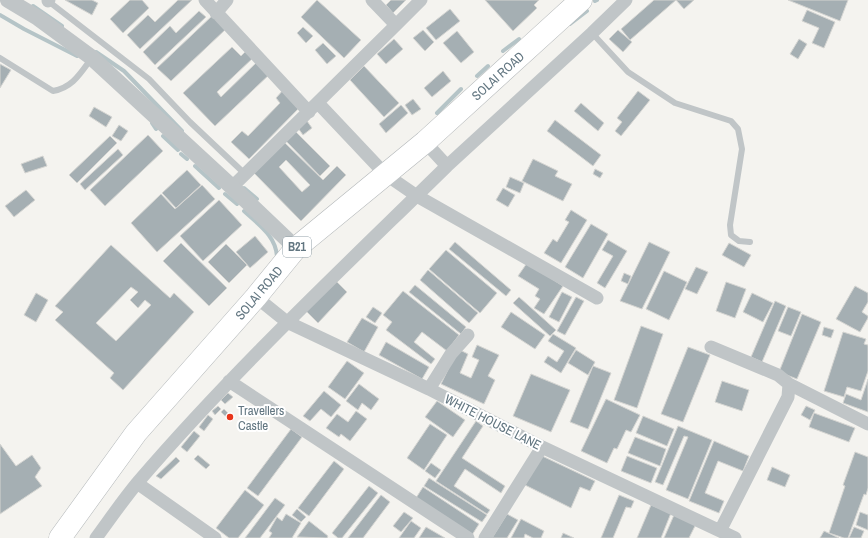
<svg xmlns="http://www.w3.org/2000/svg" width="868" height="538" font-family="'Archivo Narrow',sans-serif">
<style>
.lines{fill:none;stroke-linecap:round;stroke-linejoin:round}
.stream{stroke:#b5c4c7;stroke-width:4}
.building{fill:#a5afb3;stroke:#d5d5d2;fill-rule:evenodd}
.trunk-casing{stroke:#b3b7b9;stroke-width:23}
.service{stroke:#c0c5c7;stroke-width:6}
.minor{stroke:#c0c5c7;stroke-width:13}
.tertiary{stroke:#c0c5c7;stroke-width:16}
.trunk{stroke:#fff;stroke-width:22}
.poi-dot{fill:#e8361b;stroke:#fff;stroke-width:1.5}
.labels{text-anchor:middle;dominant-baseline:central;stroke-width:4;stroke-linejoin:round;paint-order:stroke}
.shield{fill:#fff;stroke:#919fa7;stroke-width:1}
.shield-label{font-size:12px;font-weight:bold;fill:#627681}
.street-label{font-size:13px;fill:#627681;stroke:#fff}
.poi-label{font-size:13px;fill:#627681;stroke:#fff;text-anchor:start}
</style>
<rect width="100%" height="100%" fill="#f4f3ef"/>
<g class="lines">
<path class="stream" d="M595,1L597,0
M33,6L62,26
M0,15L24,29L77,56
M570,24L587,11
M503,51L519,39
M96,52L124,71L182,131
M477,76L488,66
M437,113L461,89
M152,123L156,129
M163,136L178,150
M181,154L187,159
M195,166L219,188
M244,188L257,199
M225,194L237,204
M244,211C259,225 276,236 277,257"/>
</g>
<path class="building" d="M65,0H92L98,3L92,15Z
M130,0H142L149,8L123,33L110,19Z
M178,0H192L140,49L127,35L148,15L155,22Z
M317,0L361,40L344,58L301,17Z
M391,0H406L393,13L386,5Z
M485,0H539L534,5L537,8L513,31Z
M654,0H676L630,40L621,29Z
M676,0H694L684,9Z
M788,0H848L840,21Z
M450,9L460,21L436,40L426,28Z
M807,10L835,22L824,48L812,43L819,28L802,21Z
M199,11L206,17L155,65L143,52L170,26L176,33Z
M213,15L226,29L171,81L157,68Z
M303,27L313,36L306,43L297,33Z
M423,30L434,42L425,51L413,38Z
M618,30L632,42L623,52L609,39Z
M457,31L474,52L461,63L443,43Z
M394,39L403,49L386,64L377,54Z
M799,39L807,44L798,59L790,54Z
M323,43L336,56L327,64L315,50Z
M232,47L241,56L247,50L254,57L217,92L221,97L259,60L271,73L215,126L183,93Z
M0,64L11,70L0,88Z
M364,66L399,103L384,117L350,80Z
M443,71L451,81L432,97L424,88Z
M284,89L301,106L249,159L231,142L242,131L248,136L280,103L276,98Z
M638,91L650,100L621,136L615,131L622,122L617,118Z
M413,99L421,109L412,115L405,105Z
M581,103L604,123L598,131L574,111Z
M401,105L408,113L386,133L379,124Z
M94,107L112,117L106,127L89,116Z
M555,120L601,155L593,166L547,131Z
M307,121L312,128L303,135L298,128Z
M119,125L128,131L121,141L112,136Z
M295,131L330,166L320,176L286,141Z
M148,135L163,151L105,206L90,190Z
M110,136L117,143L77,183L69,175Z
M283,141L323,180L337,166L346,175L301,221L252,171ZM286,160L310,185L302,192L279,167Z
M118,149L123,155L85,190L80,184Z
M43,156L47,166L25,173L21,164Z
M533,159L558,171L555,176L572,184L563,201L522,181Z
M595,169L603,173L600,178L593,174Z
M187,170L201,185L176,208L162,193Z
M510,177L524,183L520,193L506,187Z
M202,185L215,199L157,252L131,223L161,194L175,209Z
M503,188L515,195L508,207L496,200Z
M26,190L35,200L14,217L5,206Z
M219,200L242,225L203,261L180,236Z
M571,210L587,220L561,263L544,253L553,239L557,242L569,222L565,220Z
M591,224L608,234L583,278L565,267Z
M255,236L268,252L250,268L236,252Z
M608,240L627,251L605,288L597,283L613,256L602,250Z
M455,242L511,290L506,296L449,249Z
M649,242L670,252L642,309L620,301Z
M181,243L227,288L209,306L163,261Z
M729,243L751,255L744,267L722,255Z
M226,244L247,265L229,283L208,262Z
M111,245L170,298L174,293L194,312L123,390L110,378L114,373L55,320L63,312L55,306ZM131,287L138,292L130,300L138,308L145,300L151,305L116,341L96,323Z
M446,250L497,293L480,313L429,269Z
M527,263L563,286L544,314L534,308L540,299L535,296L539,289L518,276Z
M696,267L708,272L697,294L685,289Z
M428,270L478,313L469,323L420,280Z
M664,271L687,282L669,320L646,309Z
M624,273L631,276L628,284L621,281Z
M334,279L347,292L318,323L305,310Z
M726,282L746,289L735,318L716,311Z
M415,285L466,327L461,334L409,292Z
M855,286L868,293V302L862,312L868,316V318L860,332L836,319Z
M403,291L459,335L447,351L422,332L414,342L435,359L431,364L386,330L392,322L383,315Z
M562,292L572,297L559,322L549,317Z
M36,293L48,300L36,322L24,315Z
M752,293L773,303L763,322L743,312Z
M519,297L556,330L550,336L513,303Z
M576,297L584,301L565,335L557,331Z
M775,301L786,306L762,362L751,357Z
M373,307L382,313L375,323L366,317Z
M788,307L801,312L791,336L778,331Z
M511,312L545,335L535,349L501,327Z
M802,314L821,322L797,379L779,372Z
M362,318L378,327L364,352L347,342Z
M641,326L663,334L637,408L614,400Z
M824,327L834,330L831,338L822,335Z
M843,332L866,339L864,344L868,345V371L861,391L847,387L844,397L824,391Z
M553,334L576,348L561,373L544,362L548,356L557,362L564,351L548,341Z
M386,342L429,367L422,379L379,355Z
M477,345L499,355L488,376L495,380L484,404L441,384L458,349L468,354L460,373L471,378L479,360L472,357Z
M688,347L710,355L683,422L661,414Z
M576,350L595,362L588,375L568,363Z
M347,361L364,373L345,399L328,387Z
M593,366L611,373L588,429L570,422Z
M531,374L570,390L551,432L513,416Z
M868,379V412L843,403L846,394L861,400Z
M722,381L749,390L742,411L715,402Z
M359,384L379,399L371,410L362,403L358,410L346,401Z
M324,391L341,405L331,417L321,409L310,421L303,416Z
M228,393L233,397L225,404L221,400Z
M606,399L640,415L631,432L626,430L617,449L614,448L607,463L581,451Z
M437,401L465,420L453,437L425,417Z
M218,406L221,409L215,415L212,411Z
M806,406L815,410L810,420L801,415Z
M224,409L230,415L227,418L221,412Z
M356,411L367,419L350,441L341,434L339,437L326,428L337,414L348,422Z
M814,413L855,428L849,442L809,427Z
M208,415L213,419L204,431L199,427Z
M643,416L674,429L667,446L636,433Z
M476,421L483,426L462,458L505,486L501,493L465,469L454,486L490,510L487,514L436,481Z
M430,424L447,435L424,470L407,458Z
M678,426L712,440L688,499L666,490L688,437L684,436L663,485L655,482Z
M291,429L302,437L258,496L247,488Z
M194,431L200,436L187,452L181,447Z
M635,437L666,449L660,466L628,453Z
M714,441L749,456L743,471L718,461L705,493L724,501L719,513L689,501Z
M0,444L16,466L32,455L41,468L35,477L42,486L0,514Z
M855,452L868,457V488L866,495L864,494L848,538H844L829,533L845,486L843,485Z
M198,455L210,465L206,469L194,459Z
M540,455L595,481L590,491L580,487L571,508L525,485Z
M627,456L657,468L651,483L621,471Z
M176,457L180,461L161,479L156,476Z
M334,461L344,469L309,516L298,508Z
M431,463L441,470L435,478L425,471Z
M772,467L790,475L785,487L767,480Z
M429,478L487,515L482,522L424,486Z
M369,486L378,493L342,538H338L332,533Z
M423,487L479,524L472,535L416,498Z
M245,490L264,505L238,538H229L216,528Z
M381,495L390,502L363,538H348Z
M619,495L634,501L631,508L626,507L613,538H601Z
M275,498L285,505L260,538H245Z
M651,505L671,513L661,538H637Z
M297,509L306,517L301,522L292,515Z
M404,512L413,518L401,532L393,526Z
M860,512L868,515V530L856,525Z
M286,514L301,523L292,538H269L272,533L269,531L277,517L282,521Z
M507,514L518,520L507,538H492Z
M674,515L696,524L689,538H664Z
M521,519L544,531L541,538H533L525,534L524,538H511Z
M309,521L328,536L327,538L297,537Z
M411,521L421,528L414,538H399Z
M426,527L445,538H419Z
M854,527L864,531L861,538H849Z
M824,531L839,538H820Z
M563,533L574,538H561Z"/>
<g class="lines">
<defs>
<path id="trunk" d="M60,538L136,433L256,297L296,248L425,142L581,0"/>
</defs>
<use href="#trunk" class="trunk-casing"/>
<path class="service" d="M48,1L149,79L190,122L244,173
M592,33L628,72L675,103L731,121L738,129L742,149L730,225L731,235L739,241L750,242
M0,58L53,91C72,88 80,74 91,59"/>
<path class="minor" d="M205,0L309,112
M48,1L49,0
M216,13L227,0
M396,25L421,0
M318,103L385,174L417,196L597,298
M447,166L592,33L626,0
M232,187L396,25L372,0
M256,297L287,322L429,389L542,447L735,538
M711,347L778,375L789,384L788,397L720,531
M229,381L468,538
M789,384L868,424
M429,389L451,354L468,335
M137,483L215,538
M96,538C110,519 123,500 138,482C234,370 342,269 447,166L425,142
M485,538L542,447"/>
<path class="tertiary" d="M8,0L38,18L91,57L232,187L296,248"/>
<use href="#trunk" class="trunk"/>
</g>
<circle class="poi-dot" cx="230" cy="417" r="4"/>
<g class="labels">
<rect class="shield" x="283" y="237" width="28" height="20" rx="3"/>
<g class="shield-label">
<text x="297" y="247">B21</text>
</g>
<g class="street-label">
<text transform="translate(498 76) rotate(-42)">SOLAI ROAD</text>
<text transform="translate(259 293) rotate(-50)">SOLAI ROAD</text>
<text transform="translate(493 422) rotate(27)">WHITE HOUSE LANE</text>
</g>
<g class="poi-label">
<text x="238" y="410">Travellers<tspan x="238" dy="15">Castle</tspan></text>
</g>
</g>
</svg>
